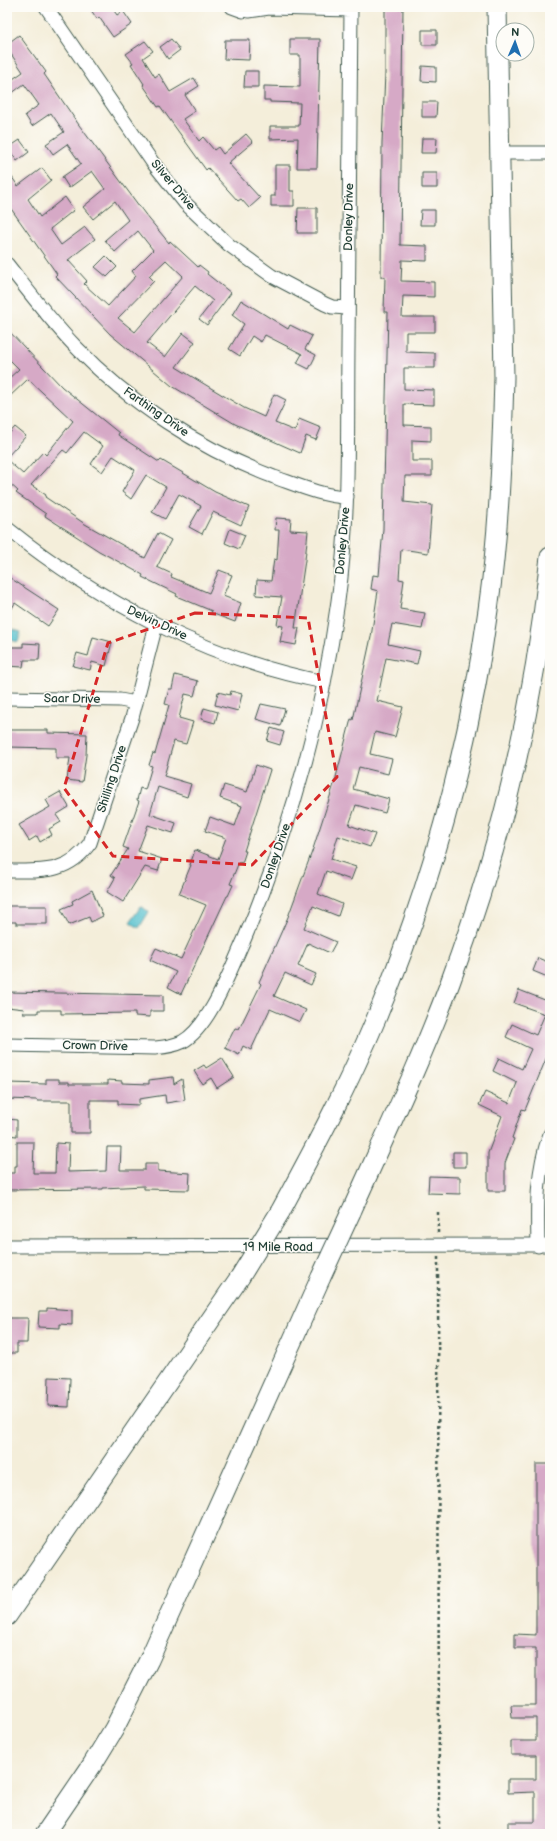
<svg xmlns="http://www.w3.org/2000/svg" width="557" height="1841" font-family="'Balsamiq Sans',sans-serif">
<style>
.water{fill:#54c0cd;stroke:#3a7e80}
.building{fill:#d6a9c6;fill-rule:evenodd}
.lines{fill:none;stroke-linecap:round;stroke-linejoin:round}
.minor-casing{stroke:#3f584d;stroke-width:15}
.highway-casing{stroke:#3f584d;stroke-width:21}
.path{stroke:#3f584d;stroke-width:2.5;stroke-dasharray:3 3;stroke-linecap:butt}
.minor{stroke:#fff;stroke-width:13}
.highway{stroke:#fff;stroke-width:19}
.highway-bridge-casing{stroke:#3f584d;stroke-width:21;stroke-linecap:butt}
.highway-bridge{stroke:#fff;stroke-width:19}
.marked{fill:none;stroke:#d62828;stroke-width:3;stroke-dasharray:8 5;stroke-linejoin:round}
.labels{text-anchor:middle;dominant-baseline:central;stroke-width:3;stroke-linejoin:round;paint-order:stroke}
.street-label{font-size:12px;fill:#1f3d34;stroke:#fdfcf7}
</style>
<rect width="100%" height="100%" fill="#fdfcf7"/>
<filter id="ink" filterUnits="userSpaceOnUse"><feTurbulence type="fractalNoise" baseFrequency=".025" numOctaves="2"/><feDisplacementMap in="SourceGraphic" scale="8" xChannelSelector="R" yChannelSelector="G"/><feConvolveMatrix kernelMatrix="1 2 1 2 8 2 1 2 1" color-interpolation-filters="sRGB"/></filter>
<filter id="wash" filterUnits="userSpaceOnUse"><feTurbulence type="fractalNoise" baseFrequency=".012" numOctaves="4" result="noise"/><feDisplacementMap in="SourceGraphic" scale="16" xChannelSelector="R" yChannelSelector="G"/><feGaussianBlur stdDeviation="0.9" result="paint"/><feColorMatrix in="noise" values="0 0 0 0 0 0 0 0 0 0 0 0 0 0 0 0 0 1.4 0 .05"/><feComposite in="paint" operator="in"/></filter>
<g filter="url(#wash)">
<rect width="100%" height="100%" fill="#f4eeda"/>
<path class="water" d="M7,628L21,632L18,642L7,639Z
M141,906L149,912L139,928L130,922Z"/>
<g id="blocks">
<path class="building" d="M89,7H114L112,8L117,15L123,11L132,24L113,37L99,17L97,19Z
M385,7H403L400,245L427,246V261L402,260L401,281L434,282V297L403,296L402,317H435V332H406V352L435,353V368H404V389L434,390V405L404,404V425L431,426V441L412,440V461H432V476H405L404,502L432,505L428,553L401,549L399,579L404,580L400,609L425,613L422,629L392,624L388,644L420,651L417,664L386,658L377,701L403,707L395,737L375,732L370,754L392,759L388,774L359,767L353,789L389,799L385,813L356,805L349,825L375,834L370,847L338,836L331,859L356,867L351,880L326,871L318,894L342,904L338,916L313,906L304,928L336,942L330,953L308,943L298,966L316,974L311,985L285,973L274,996L306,1010L300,1022L270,1009L251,1050L243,1046L239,1055L225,1048L235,1028L239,1029L261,984L259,982L288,917L313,849L335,781L351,719L353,720L371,637L378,591L371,589L373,575L379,576L383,529L388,312H384L385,277H381L382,143L385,73Z
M422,30H437V45H422Z
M19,35L46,72L44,74L79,125L145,214L169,243L170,241L198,267L199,265L208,272L207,274L231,293L207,325L199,319L213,301L195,286L147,343L165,357L183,333L195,342L176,367L244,408L264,417L274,394L286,400L275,423L295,431L299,419L321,428L316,440L306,436L300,453L235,424L172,386L110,334L55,276L57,274L7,203V170L18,186L42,168L51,180L28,199L40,217L65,197L74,210L50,229L61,245L85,227L95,239L68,260L87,281L84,284L108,306L136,276L132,271L153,250L138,231L115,252L105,240L128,220L115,201L93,219L83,207L105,189L92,171L69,188L62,177L81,164L67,144L53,154L46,144L64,132L51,113L32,126L25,115L39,105L24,84L7,97V83L23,72L7,48V44ZM166,260L183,276L135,332L118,318L154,281L149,276Z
M171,39L180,50L168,59L160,47Z
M290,39H320L317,168H297L298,138L270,139V126H299L300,103L270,102V100H264V86L300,87V55H290Z
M225,40H250L249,60L224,59Z
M145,41L153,51L143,58L155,77L159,74L170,92L194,78L199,86L185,95L195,111L183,119L199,141L203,137L214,150L218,147L223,154L246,134L253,142L228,163L260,198L249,208L241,199L238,201L208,168L206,170L160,106L158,107L143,85L144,84L131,64L133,63L126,54Z
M422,66L436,67V82L421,81Z
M245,71H258V87H244Z
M422,102H437L436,117H422Z
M422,138H437L436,153H421Z
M20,140L29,152L17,161L8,148Z
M275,165H290V191H294V206H271V196H275Z
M422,173H437V188H422Z
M298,208H317V233H297Z
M421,210H435V225H420Z
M106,256L117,267L107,277L95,267Z
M241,300L288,329L290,325L312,336L305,349L316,355L309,369L297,363L302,354L265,335L261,342L252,336L240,356L229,349L244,324L232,315Z
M7,329L62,387L119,433L118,435L159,462L161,460L215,492L249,507L241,525L213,512L202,534L189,527L201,506L179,494L165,519L152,512L166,487L146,475L131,499L122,492L135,470L113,456L102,472L91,464L103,446L84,432L67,453L63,450L31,485L46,495L45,497L85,524L145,558L158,533L171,540L157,567L172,574L171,577L209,593L219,570L232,575L223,596L241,603L235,622L211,613L212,611L176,596L177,594L142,577L143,575L99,551L45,516L46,514L16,493L18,491L7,481V460L23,474L43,452L46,455L73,421L28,379L7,399V380L19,369L7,357Z
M15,427L26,436L7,457V436Z
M276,518L291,519L290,530L308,531L305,560L295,628H299L296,645L280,642L283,626L277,625L282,597L256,595L257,580L271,581L274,559L277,560L279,530H275Z
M230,529L245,535L239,549L225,543Z
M7,576L59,610L48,626L15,603L7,617Z
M93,637L112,642L106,666L92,662L90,670L73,666L77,653L88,656Z
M23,643L40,644L39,660H24L23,667L7,666V647H23Z
M175,675L198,681L194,696L185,694L179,718L193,722L186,744L174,741L164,776L191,784L187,797L158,787L150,814L176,823L173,833L148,825L138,851L162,859L158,871L145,867L123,902L107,892L115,878L111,875L128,849L123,847L139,801L137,800L140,788L145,790L152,766L149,765L153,753L155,754L169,705L165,704L169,689H172Z
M231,691L242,694L238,711L215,705L218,692L230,695Z
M261,704L285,709L280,726L256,719Z
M204,708L218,712L215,723L201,719Z
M271,728L284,732L280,745L267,741Z
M7,730H48V733L87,734L86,755L82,782L67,780L70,758H56V748L7,747Z
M256,765L270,770L244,851H246L242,863L239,862L230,884L233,885L228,896H227L181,994L168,987L176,972L150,960L156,948L181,959L206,905L179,894L191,865H190L195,850L218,859L226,838L205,831L210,817L235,826L242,806L220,798L224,785L247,792Z
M60,792L69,807L56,815L61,822L49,829L52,835L40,842L37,836L29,841L19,825L50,807L46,800Z
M92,890L103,916L91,922L89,917L69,925L61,909L73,904L72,901Z
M7,906H47V924H16V922H7Z
M538,958L550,963V978L533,971Z
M519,990L550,1002V1049L525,1110L522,1109L512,1138L514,1139L505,1163V1191H488V1153L502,1116L479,1105L485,1092L509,1103L517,1083L493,1071L499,1058L522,1069L531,1049L506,1037L512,1024L536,1035L545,1014L514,1003Z
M7,992L163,995V1011H150V1017L135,1016V1013L61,1014V1010H38V1013H23L24,1009L7,1007Z
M222,1058L234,1077L217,1088L211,1078L202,1084L194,1071L204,1065L206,1068Z
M173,1077L174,1084L182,1079L185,1100L166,1103L165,1095L139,1099V1105L118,1104V1100H90V1133H71V1101H37V1100L7,1099L8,1083L46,1084V1079H59V1082H69V1084H108V1080L122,1081V1083L149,1084V1080Z
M7,1119L17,1120V1136L7,1135Z
M17,1142H34L33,1173H55L56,1143L69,1144L68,1172L106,1171L107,1147H121L120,1170H145V1164H158V1171L190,1173L189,1190L144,1189V1186L103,1188V1189L7,1190V1173H15V1166H17Z
M453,1152H466V1167H453Z
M429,1176L460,1177V1194L428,1193Z
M47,1308L72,1310V1325L60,1324V1328L38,1327L39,1311H47Z
M7,1318H28L27,1343H17V1353H7Z
M49,1377L70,1378L69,1407L48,1406Z
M536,1464H550V1834H508V1822H535V1792L508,1793V1779H536V1755H511V1741H536V1718H512L511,1705H536V1648H515V1634L536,1635Z"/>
</g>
</g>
<g filter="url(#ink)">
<use href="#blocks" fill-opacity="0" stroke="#3f584d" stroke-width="1"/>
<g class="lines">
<defs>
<path id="minor" d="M46,7L153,163L185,203L229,245L272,276L325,304L332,307L348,308
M232,7L243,11L255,7
M249,11L269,8L351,10
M500,153H550
M7,264C29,292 50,320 75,346C129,403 200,449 274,477C297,485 322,496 347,497
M7,528C98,601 209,660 324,682
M7,698L120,700L136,703
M7,871C42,871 68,874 90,843L132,718L156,625
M7,1045L155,1048C164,1047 174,1046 182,1042C210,1027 231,968 244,940C290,831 322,718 338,601C350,518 347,433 348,348C349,235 351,121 351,7
M7,1246L550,1245
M538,1246C537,1206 536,1172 550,1134"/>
<path id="highway" d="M280,1212C314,1149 348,1086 376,1019C430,889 469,749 488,610C499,532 502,455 504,377L497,7
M351,1212C385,1136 421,1061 450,983C501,846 535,703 550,557
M7,1616L240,1277
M45,1834L92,1765L114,1729L149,1660L321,1277"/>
</defs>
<use href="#minor" class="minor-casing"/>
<use href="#highway" class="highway-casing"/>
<path class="path" d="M438,1212V1234
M438,1257L439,1834"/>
<use href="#minor" class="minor"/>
<use href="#highway" class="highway"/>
<defs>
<path id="highway-bridge" d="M240,1277L280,1212
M321,1277L351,1212"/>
</defs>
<use href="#highway-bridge" class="highway-bridge-casing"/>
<use href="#highway-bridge" class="highway-bridge"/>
</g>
</g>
<path class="marked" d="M195,613L308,618L337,777L252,865L113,856L64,788L108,643Z"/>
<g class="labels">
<g class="street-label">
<text transform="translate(173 185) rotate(50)">Silver Drive</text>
<text transform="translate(349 217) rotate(-89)">Donley Drive</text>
<text transform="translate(156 412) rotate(35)">Farthing Drive</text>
<text transform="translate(343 541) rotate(-85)">Donley Drive</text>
<text transform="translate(157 623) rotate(25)">Delvin Drive</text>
<text transform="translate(72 699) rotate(1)">Saar Drive</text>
<text transform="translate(112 779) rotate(-72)">Shilling Drive</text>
<text transform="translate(276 856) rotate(-71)">Donley Drive</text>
<text transform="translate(95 1046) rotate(1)">Crown Drive</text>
<text x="278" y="1247">19 Mile Road</text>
</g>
</g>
<rect width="557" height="1841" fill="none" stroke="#fdfcf7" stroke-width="24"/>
<g transform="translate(515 42) rotate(2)"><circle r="19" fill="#fdfcf7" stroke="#a4b0a9"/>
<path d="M0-3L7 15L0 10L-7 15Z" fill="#1f6fb2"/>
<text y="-6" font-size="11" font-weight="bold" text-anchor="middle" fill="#1f3d34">N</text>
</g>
</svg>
